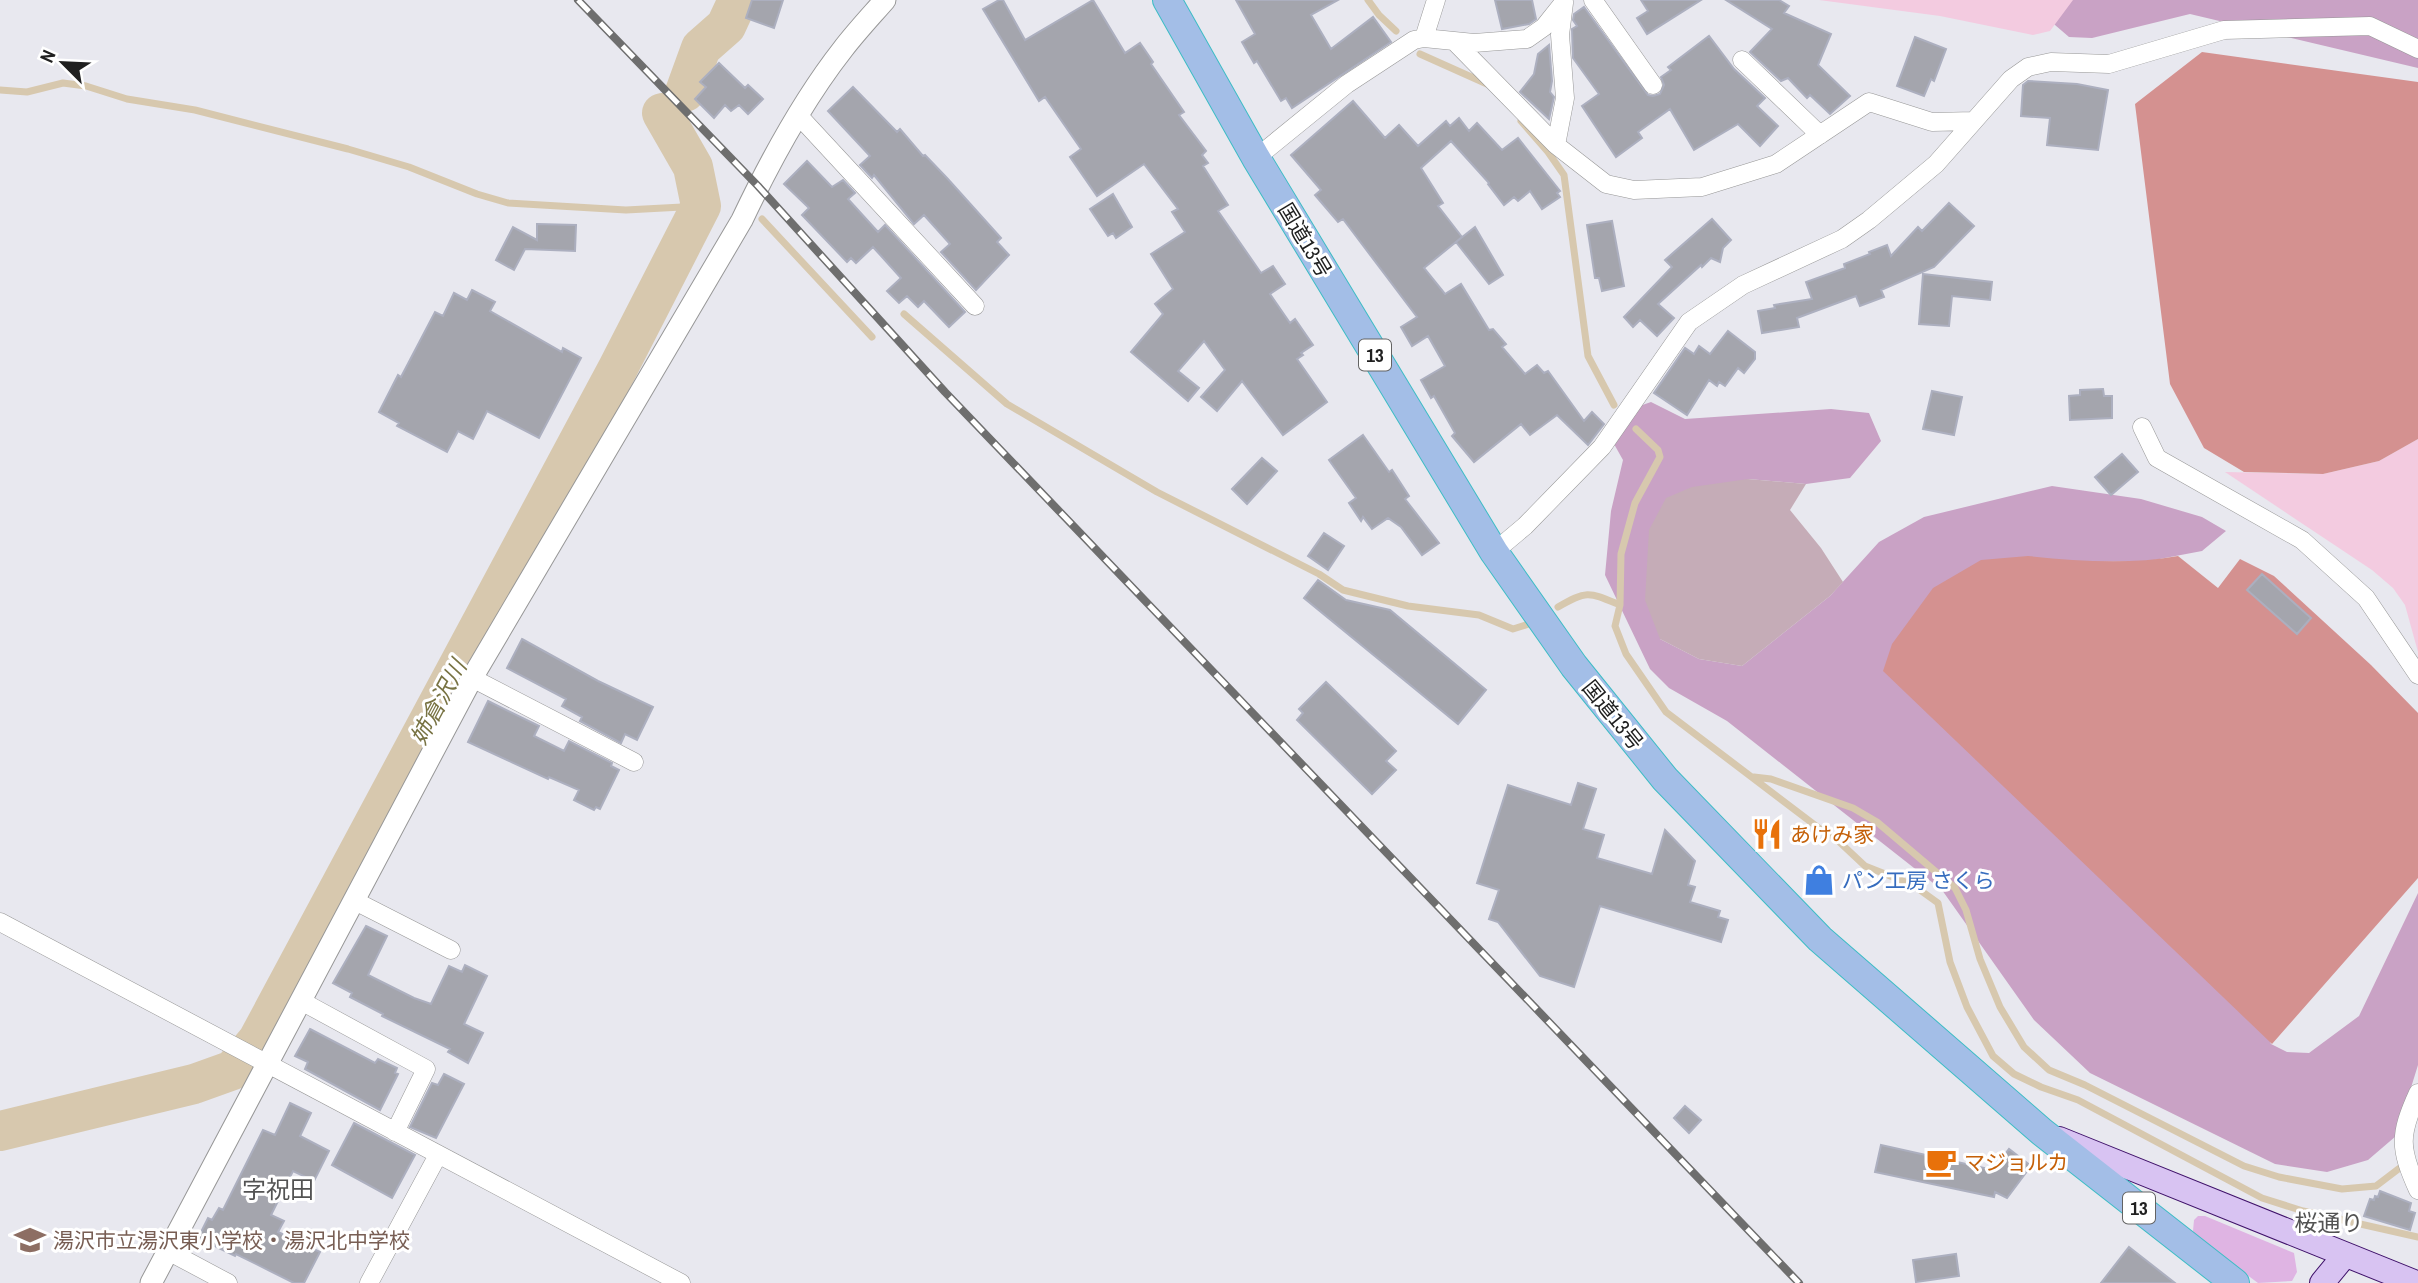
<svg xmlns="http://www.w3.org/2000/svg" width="2418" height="1283" font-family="'Archivo Narrow','Noto Sans JP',sans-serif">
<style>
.grass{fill:#dfb4e3}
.forest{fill:#c9a2c5}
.cemetery{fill:#c5acb7}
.park{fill:#f3cbe0}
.pitch{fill:#d49190}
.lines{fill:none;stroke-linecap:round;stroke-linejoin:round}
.stream{stroke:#d7c8ae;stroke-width:7}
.river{stroke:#d7c8ae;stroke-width:40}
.building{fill:#a4a5ad;stroke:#acafbf;stroke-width:2}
.minor-casing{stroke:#979797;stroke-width:19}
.tertiary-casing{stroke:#979797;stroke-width:23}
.secondary-casing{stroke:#40136b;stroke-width:26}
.trunk-casing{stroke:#3dbdc5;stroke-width:30}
.minor{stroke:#fff;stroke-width:18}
.tertiary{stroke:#fff;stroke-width:21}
.secondary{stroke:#d8c3f2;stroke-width:24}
.trunk{stroke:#a3bee7;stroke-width:28}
.rail-casing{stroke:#6e6e6e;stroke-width:8}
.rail{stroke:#fff;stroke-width:5;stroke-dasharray:16;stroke-linecap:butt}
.labels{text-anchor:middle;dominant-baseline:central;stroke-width:6;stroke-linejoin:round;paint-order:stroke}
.shield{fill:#fff;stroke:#636363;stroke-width:2}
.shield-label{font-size:19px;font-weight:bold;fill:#202020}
.street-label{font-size:21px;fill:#202020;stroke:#fff}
.food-label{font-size:21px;fill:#c56008;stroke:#fff;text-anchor:start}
.shop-label{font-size:21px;fill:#366cbe;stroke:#fff;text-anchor:start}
.education-label{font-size:21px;fill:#785e54;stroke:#fff;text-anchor:start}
.water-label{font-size:23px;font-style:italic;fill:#787343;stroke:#fff}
.neighbourhood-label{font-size:23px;fill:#535353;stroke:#fff}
.quarter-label{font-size:24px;fill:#535353;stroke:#fff}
</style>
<rect width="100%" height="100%" fill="#e8e8ef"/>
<path class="grass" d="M2198,1216H2205L2294,1253L2297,1272L2292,1281L2258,1283L2196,1237L2193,1231L2194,1220Z"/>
<path class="forest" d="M2026,0H2418V68L2190,14L2092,38L2069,37Z
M1651,402L1685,419L1831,409L1869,413L1881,441L1850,478L1806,484L1748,479L1660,639L1699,659L1742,666L1830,596L1879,542L1924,517L2052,486L2141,499L2202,517L2226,531L2202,551L2149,561L2090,562L2271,1044L2287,1052L2309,1053L2359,1016L2418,893V1065L2396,1136L2368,1160L2327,1172L2275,1164L2090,1073L2034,1020L1942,890L1727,721L1669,688L1650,669L1605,575L1611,511L1623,460L1614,444L1631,409Z"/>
<path class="cemetery" d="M1748,479L1806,484L1790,510L1821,548L1843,582L1830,596L1742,666L1699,659L1660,639L1645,600L1649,530L1666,498L1692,487Z"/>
<path class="park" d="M1819,0H2073L2050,31L2033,35L1940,16Z
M2418,439V652L2405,605L2393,588L2372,570L2225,472L2323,474L2379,461Z"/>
<path class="pitch" d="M2202,52L2418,82V439L2379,461L2323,474L2244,472L2204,448L2170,384L2135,104Z
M2028,556C2078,561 2128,565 2178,556L2218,588L2240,559L2274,576L2371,665L2418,713V878L2272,1044L1883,671L1892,644L1933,588L1981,560Z"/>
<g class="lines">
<path class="stream" d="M1368,0L1379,15L1396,31
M1420,54L1487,84
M0,90L27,92L63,83L86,86L127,99L195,110L348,149L409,167L477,194L508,203L626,210L701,206
M1521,121L1548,152L1564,175L1588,356L1614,405
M762,219L872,337
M904,314L1007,404L1157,492L1319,574L1343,590L1408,606L1479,615L1513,629L1529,624
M1620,605L1621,554L1635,503L1660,457L1658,450L1636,429
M1558,607C1587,590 1589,592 1620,605L1615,626L1626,654L1666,712L1824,832L1833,836L1865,866L1913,885L1938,903L1950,962L1967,1007L1993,1056L2014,1074L2041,1087L2078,1100L2262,1198L2303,1211L2418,1237
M1754,777L1771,779L1853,808L1877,822L1955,888L1966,910L1980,959L2000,1007L2024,1047L2049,1070L2085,1085L2244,1166L2279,1177L2342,1189L2376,1186L2401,1167"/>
<path class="river" d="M685,92L701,48L726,26L738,0
M0,1131L194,1084L233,1070L258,1040L618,368L701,206L693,167L662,113"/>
</g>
<path class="building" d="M752,0H783L774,28L746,18Z
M999,0H1003L1025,40L1093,0L1125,53L1140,43L1153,62L1151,64L1184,112L1179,115L1206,151L1202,155L1208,163L1203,166L1228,205L1218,211L1261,273L1273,266L1285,284L1270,294L1290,323L1295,319L1313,345L1301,353L1303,355L1297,359L1327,402L1283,435L1242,381L1217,411L1201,397L1225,370L1204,341L1178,371L1199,388L1188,401L1131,352L1163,314L1155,304L1173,289L1151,254L1185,232L1172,212L1178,209L1144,164L1097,196L1070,157L1081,149L1045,97L1039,101L983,9Z
M1236,0H1338L1311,15L1331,49L1373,17L1391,42L1292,108L1286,98L1281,101L1257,61L1254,63L1242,42L1255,34Z
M1495,0H1532L1536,19L1529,24L1502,29Z
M1641,0H1701L1647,34L1637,18L1648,11Z
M1726,0H1779L1789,6L1784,13L1831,34L1818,65L1850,96L1830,114L1810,95L1807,98L1788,78L1781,81L1750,52L1772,29Z
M1584,7L1648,95L1653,96L1660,94L1664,85L1661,77L1671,70L1668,67L1709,36L1734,69L1765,98L1757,106L1778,126L1760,146L1738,124L1694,150L1670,109L1638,132L1642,138L1616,157L1582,106L1599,94L1573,58L1572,29L1577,26L1573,20L1574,14Z
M1915,37L1946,49L1934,81L1931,79L1924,96L1897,86Z
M1549,45L1552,81L1550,92L1554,97L1549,119L1520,92L1534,74L1538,54Z
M719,63L745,88L748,85L763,99L748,114L739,105L731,111L725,105L714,118L695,99L706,87L700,82Z
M2028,81L2077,84L2108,90L2098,150L2047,145L2050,118L2021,116L2023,85Z
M853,87L897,132L900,129L923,156L925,155L947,178L1001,238L997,242L1009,255L976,290L941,252L950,244L924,215L914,224L874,175L872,178L860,165L870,156L828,111Z
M1353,101L1385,138L1399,125L1418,146L1446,121L1450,126L1459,118L1469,131L1477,123L1502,150L1518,138L1560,191L1557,193L1560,197L1542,209L1530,191L1518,201L1514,197L1504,205L1488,184L1489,183L1451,141L1421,168L1443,203L1438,206L1462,237L1424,268L1445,294L1461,284L1489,330L1493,329L1506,344L1502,347L1525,374L1537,365L1544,373L1548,371L1584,421L1592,412L1604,424L1588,445L1557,415L1530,435L1521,424L1474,462L1452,436L1455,433L1434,396L1431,398L1421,380L1445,366L1428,336L1412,346L1401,327L1417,317L1343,219L1338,222L1315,195L1321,190L1291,155Z
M807,161L832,187L843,180L855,193L848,199L878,232L885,225L965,312L949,327L924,301L918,307L907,296L899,303L887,291L901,278L873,247L856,263L851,258L847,262L802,215L809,208L784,184Z
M1113,194L1132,227L1116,238L1113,233L1108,236L1090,209Z
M1949,203L1974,226L1934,267L1881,290L1884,297L1860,306L1856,296L1797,318L1799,327L1762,333L1758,311L1775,308L1774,305L1812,299L1806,282L1845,268L1844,264L1870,254L1869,252L1887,245L1891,256L1918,227L1922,231Z
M1712,219L1731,240L1723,248L1720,262L1711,258L1702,267L1701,265L1658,304L1674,318L1657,336L1640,320L1633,327L1624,317L1672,267L1665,260Z
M1612,221L1624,286L1602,291L1599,278H1595L1587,225Z
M537,224L576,225L575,251L525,249L514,270L496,260L513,227L537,240Z
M1475,227L1503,275L1489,284L1456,242Z
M1923,274L1992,282L1990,300L1952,296L1949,326L1919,324Z
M472,290L495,302L490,311L562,352L563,348L581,358L539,438L487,411L473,439L458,431L447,452L397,426L399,423L379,412L398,375L401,377L435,312L443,316L454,293L467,300Z
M1728,331L1755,352V359L1744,373L1738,368L1725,386L1719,382L1717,386L1709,380L1687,415L1654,393L1685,348L1694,354L1699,346L1710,354Z
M2103,389L2104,396H2112V418L2070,420L2069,396L2080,395V390Z
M1932,391L1962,397L1954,435L1923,429Z
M1363,435L1389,472L1392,470L1409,496L1405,499L1439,543L1422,555L1401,527L1388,518L1372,529L1363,517L1361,521L1349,503L1356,498L1329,460Z
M2122,454L2138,472L2111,495L2095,477Z
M1262,458L1277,471L1247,504L1232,489Z
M1324,533L1344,546L1328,570L1308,556Z
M2262,574L2311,618L2297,634L2247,590Z
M1318,580L1346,600L1390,610L1486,690L1458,724L1304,598Z
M522,639L598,681L653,707L637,740L625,734L621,743L580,721L582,717L562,706L566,699L507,668Z
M1326,682L1396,751L1386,761L1396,770L1372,794L1297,720L1303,713L1299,709Z
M488,701L539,726L534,736L564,751L569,741L612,763L611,766L619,770L600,809L596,807L594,810L574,800L579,790L549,777L548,779L468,742Z
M1578,783L1596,789L1583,829L1604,835L1597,858L1652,874L1665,830L1695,861L1688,885L1695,887L1690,902L1720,911L1718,917L1728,920L1721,942L1600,906L1574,987L1540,976L1498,922L1489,919L1499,890L1477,883L1508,785L1571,805Z
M366,926L387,936L368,975L414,998L431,1004L449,966L462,972L465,965L487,976L464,1024L483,1033L468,1063L448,1052L450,1049L382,1016L383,1014L350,997L352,993L333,983Z
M310,1029L375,1063L378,1059L397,1068L395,1073L398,1074L380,1110L305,1069L308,1062L295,1056Z
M444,1074L464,1084L436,1138L410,1127L432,1083L438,1085Z
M290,1103L311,1113L300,1136L329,1151L314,1181L293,1171L271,1215L284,1221L278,1232L320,1252L304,1283H294L236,1254L235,1256L198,1238L208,1218L212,1220L219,1208L223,1210L263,1130L275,1135Z
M1685,1106L1701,1120L1689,1133L1674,1118Z
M354,1123L415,1155L392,1198L332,1165Z
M1881,1145L1993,1170L2009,1149L2031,1166L2007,1198L1995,1192L1994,1197L1875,1172Z
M2380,1191L2411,1203L2409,1211L2415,1213L2410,1230L2364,1216L2370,1199L2374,1200L2375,1196L2378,1197Z
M2129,1247L2175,1283H2101Z
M1956,1254L1959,1276L1916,1282L1913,1260Z"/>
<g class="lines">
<defs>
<path id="minor" d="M1593,0L1653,85
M1564,3L1560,35L1565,98L1556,145L1606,184L1634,190L1702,187L1776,164L1869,102L1932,122L1974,121
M1424,38L1436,0
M1454,41L1556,145
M1742,60L1820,135
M799,116L975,306
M1256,158L1347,84L1414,40L1424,38L1474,43L1527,39L1544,27L1564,2
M2142,427L2157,458L2302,540L2366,598L2418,675
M1494,552L1525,526L1602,447L1689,322L1743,285L1842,239L1869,220L1936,164L2011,79L2028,67L2051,62L2109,64L2224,30L2370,26L2418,49
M472,678L634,762
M355,901L451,950
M0,922L681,1283
M301,1001L426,1069L395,1132
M2418,1093C2399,1135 2399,1148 2418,1190
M168,1251L228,1283
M369,1283L438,1155"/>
<path id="tertiary" d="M151,1283L472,678L742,220C770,161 803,100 843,49C856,32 871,16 885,0"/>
<path id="secondary" d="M2059,1139L2416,1283
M2322,1283L2345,1255"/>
<path id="trunk" d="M1167,0L1256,158L1494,552L1574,666L1665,779L1820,939L2042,1132L2235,1283"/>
</defs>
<use href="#minor" class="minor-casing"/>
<use href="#tertiary" class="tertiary-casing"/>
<use href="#secondary" class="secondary-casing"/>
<use href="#trunk" class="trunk-casing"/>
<use href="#minor" class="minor"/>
<use href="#tertiary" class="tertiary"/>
<use href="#secondary" class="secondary"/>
<use href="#trunk" class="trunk"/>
<defs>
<path id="rail" d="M578,0L758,186L945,392L1799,1283"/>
</defs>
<use href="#rail" class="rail-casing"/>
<use href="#rail" class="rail"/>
</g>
<defs>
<symbol id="restaurant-bare" viewBox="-9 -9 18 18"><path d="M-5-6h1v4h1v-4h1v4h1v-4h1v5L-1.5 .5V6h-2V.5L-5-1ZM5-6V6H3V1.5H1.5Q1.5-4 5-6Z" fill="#e8710a" stroke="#fff" stroke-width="2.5" paint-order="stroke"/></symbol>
<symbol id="shop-bare" viewBox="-9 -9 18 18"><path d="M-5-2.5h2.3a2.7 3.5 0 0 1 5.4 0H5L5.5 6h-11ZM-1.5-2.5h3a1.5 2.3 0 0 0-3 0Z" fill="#3f7fe0" stroke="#fff" stroke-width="2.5" paint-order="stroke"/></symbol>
<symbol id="cafe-bare" viewBox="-9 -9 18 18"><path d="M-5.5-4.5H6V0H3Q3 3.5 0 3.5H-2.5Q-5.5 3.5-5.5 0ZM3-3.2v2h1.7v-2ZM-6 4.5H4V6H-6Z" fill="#e8710a" stroke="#fff" stroke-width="2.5" paint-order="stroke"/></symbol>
<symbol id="school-bare" viewBox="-9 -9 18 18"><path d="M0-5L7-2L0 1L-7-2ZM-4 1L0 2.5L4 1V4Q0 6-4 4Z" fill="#8d6e63" stroke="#fff" stroke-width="2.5" paint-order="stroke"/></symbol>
</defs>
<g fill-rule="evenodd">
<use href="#restaurant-bare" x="1745" y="812" width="44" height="44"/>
<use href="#shop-bare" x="1797" y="858" width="44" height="44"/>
<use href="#cafe-bare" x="1919" y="1140" width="44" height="44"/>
<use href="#school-bare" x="8" y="1218" width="44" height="44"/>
</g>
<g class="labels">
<g class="shield">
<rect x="1359" y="339.5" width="32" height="31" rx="5"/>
<rect x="2123" y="1192.5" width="32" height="31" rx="5"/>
</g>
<g class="shield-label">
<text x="1375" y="355">13</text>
<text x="2139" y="1208">13</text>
</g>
<g class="street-label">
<text transform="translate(1305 240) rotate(59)">国道13号</text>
<text transform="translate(1613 715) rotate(51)">国道13号</text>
</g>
<g class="food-label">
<text x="1790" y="834">あけみ家</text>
<text x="1964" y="1162">マジョルカ</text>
</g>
<g class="shop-label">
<text x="1842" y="880">パン工房 さくら</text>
</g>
<g class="education-label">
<text x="53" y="1240">湯沢市立湯沢東小学校・湯沢北中学校</text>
</g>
<g class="water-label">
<text transform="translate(438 702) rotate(-62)">姉倉沢川</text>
</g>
<g class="neighbourhood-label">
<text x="2329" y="1222">桜通り</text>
</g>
<g class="quarter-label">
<text x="278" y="1189">字祝田</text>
</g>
</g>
<g transform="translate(63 63) rotate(294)" stroke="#ffffff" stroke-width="5" paint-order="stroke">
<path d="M0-5L12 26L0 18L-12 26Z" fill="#202020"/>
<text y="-10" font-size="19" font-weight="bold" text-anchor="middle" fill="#202020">N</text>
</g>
</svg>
